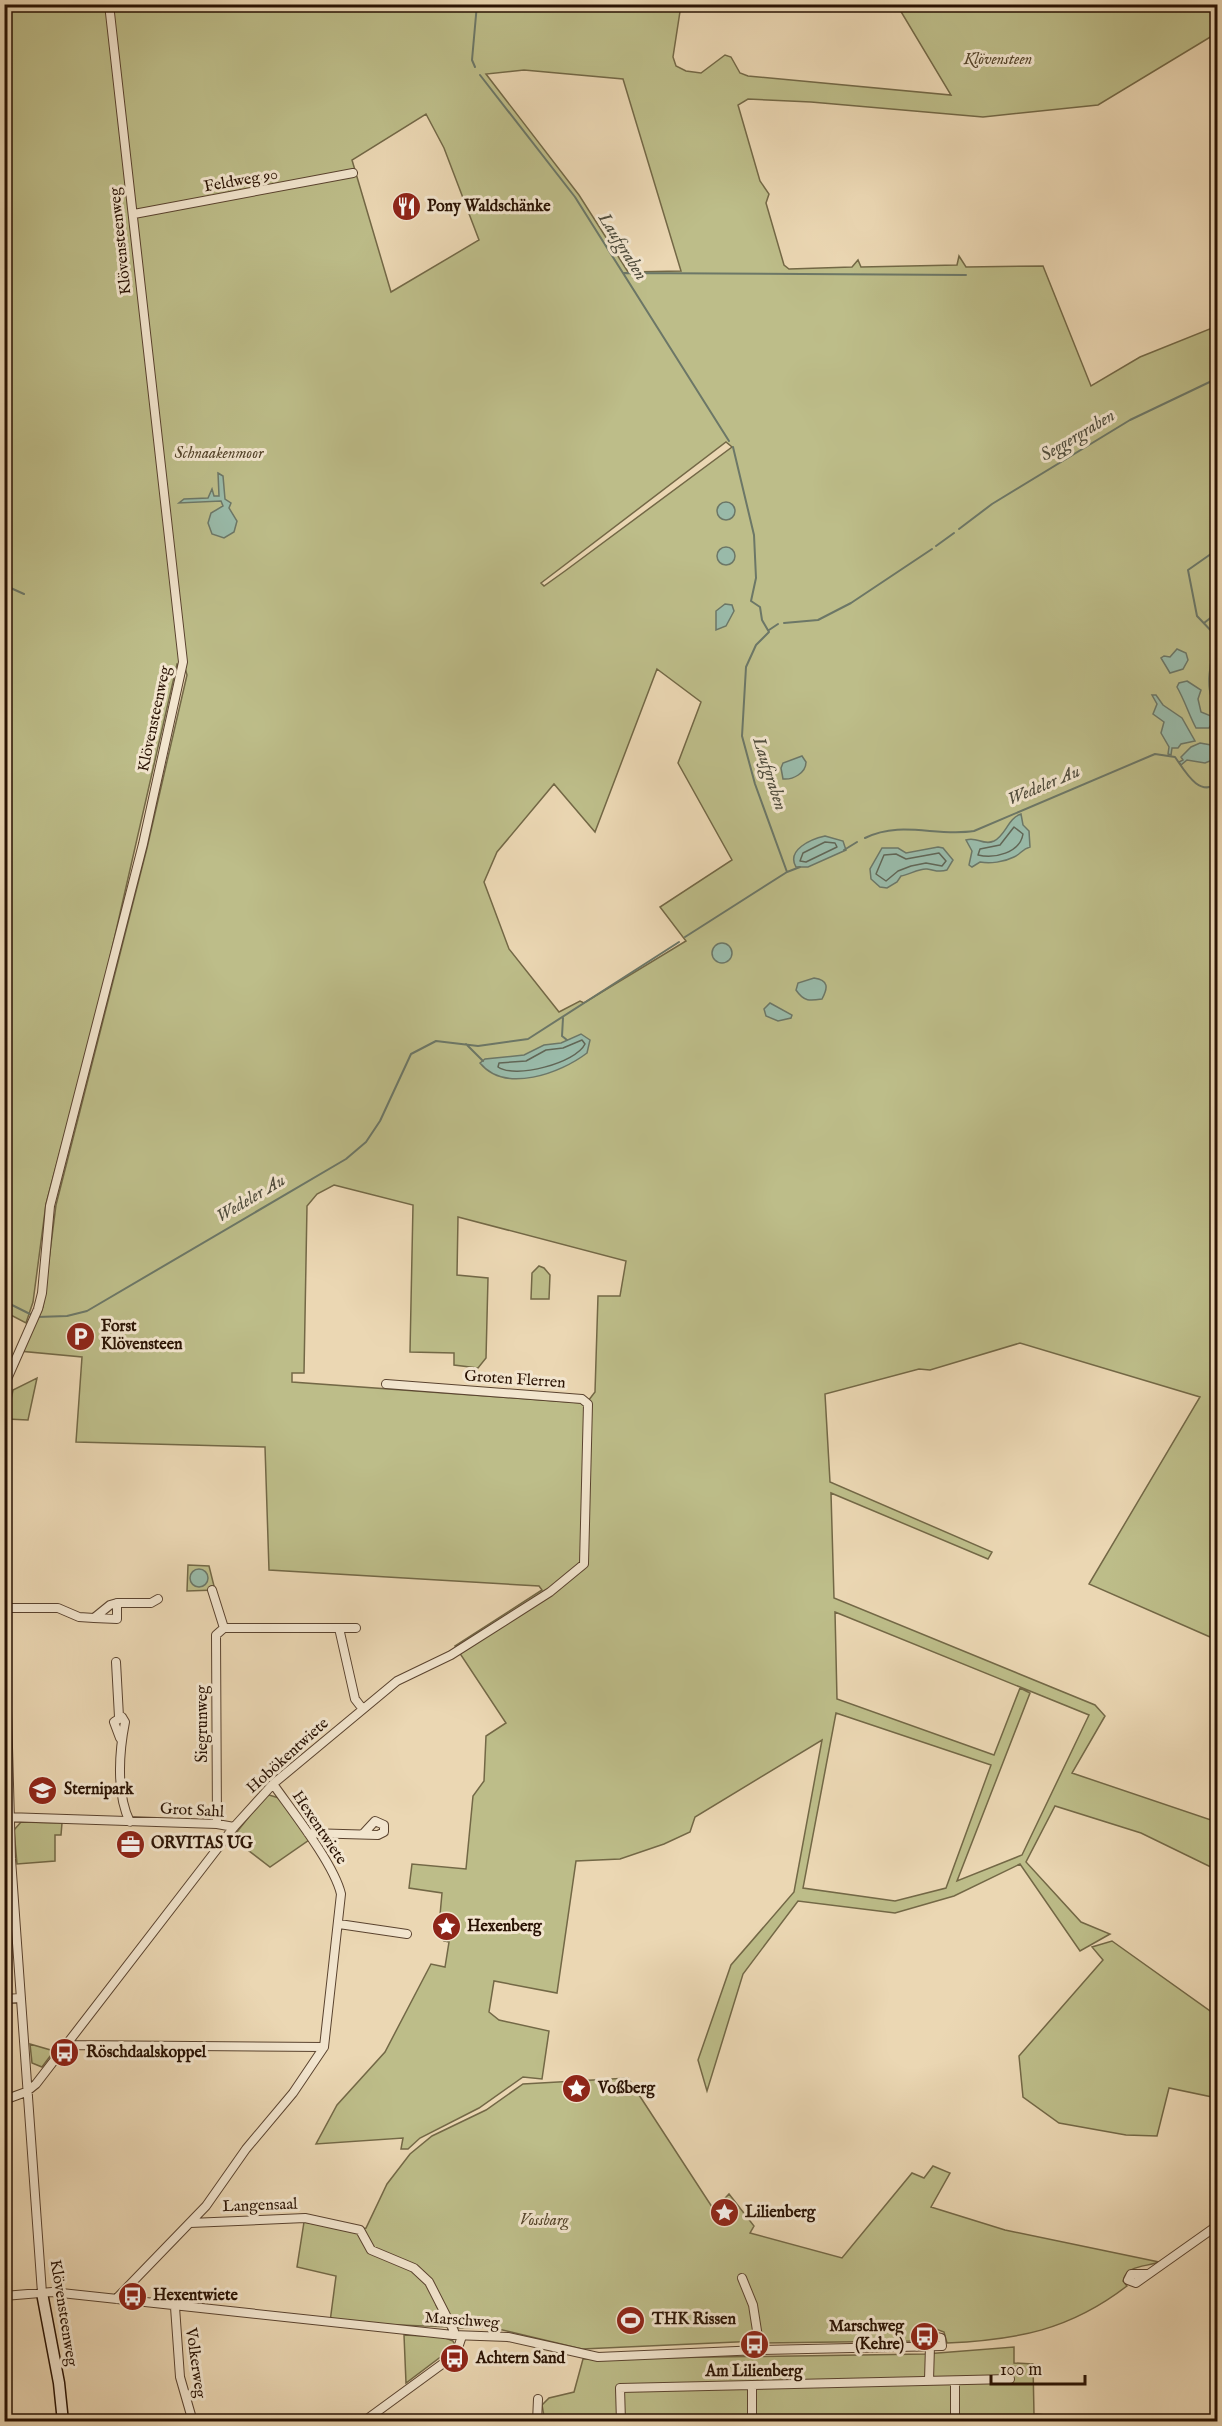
<svg xmlns="http://www.w3.org/2000/svg" width="1222" height="2426" font-family="'IM FELL English',serif">
<style>
.green{fill:#bdbd89;stroke:#736846;stroke-width:1.5;fill-rule:evenodd}
.water{fill:#99baa9;stroke:#6c7767;stroke-width:1.5}
.lines{fill:none;stroke-linecap:round;stroke-linejoin:round}
.shore{stroke:#616656;stroke-width:1.5}
.stream{stroke:#6c7767;stroke-width:2}
.street-casing{stroke:#5a432f;stroke-width:10}
.secondary-casing{stroke:#291203;stroke-width:13}
.street{stroke:#f2e5ce;stroke-width:8}
.secondary{stroke:#f2e5ce;stroke-width:10}
.labels{text-anchor:middle;dominant-baseline:central;stroke-width:6;stroke-linejoin:round;paint-order:stroke}
.park-label{font-size:16px;font-style:italic;fill:#55452b;stroke:#f2e5ce}
.street-label{font-size:16px;fill:#291203;stroke:#f2e5ce}
.poi-label{font-size:16px;font-weight:bold;fill:#291203;stroke:#f2e5ce;text-anchor:start}
.water-label{font-size:18px;font-style:italic;fill:#504d3d;stroke:#f2e5ce}
</style>
<rect width="100%" height="100%" fill="#ebd7b3"/>
<filter id="stains"><feTurbulence type="fractalNoise" baseFrequency=".00333" numOctaves="4"/><feColorMatrix values="0 0 0 0 .2 0 0 0 0 .09 0 0 0 0 .02 0 0 0 .5 -.17"/></filter>
<radialGradient id="worn" r=".72"><stop offset=".6" stop-color="#630" stop-opacity="0"/><stop offset="1" stop-color="#630" stop-opacity=".3"/></radialGradient>
<path class="green" d="M4,5H681L673,57L676,66L686,71L701,73L725,55L731,57L740,73L748,76L951,95L897,5H1217V33L1098,105L983,117L811,102L748,99L738,105L760,181L769,194L766,203L784,265L789,269L852,267L858,260L861,267L957,265L959,256L966,267L1043,266L1091,386L1140,357L1217,326V1640L1089,1584L1200,1397L1020,1343L930,1370L919,1369L825,1394L830,1482L992,1552L988,1559L831,1493L834,1598L1095,1705L1105,1716L1072,1773L1217,1822V1870L1141,1833L1055,1806L1026,1862L1081,1922L1110,1934L1080,1951L1020,1864L954,1896L895,1913L798,1901L743,1974L707,2091L698,2060L731,1965L794,1892L822,1740L695,1817L690,1832L664,1844L620,1859L576,1861L557,1993L494,1981L489,2012L499,2020L549,2031L542,2079L523,2077L479,2108L420,2138L408,2149H401L403,2138L316,2144L337,2105L385,2052L431,1964L445,1967L449,1942L444,1941L447,1916L440,1915L442,1893L409,1888L412,1864L466,1869L473,1796L484,1781L486,1736L506,1723L455,1646L542,1590L539,1586L269,1570L265,1447L76,1442L82,1357L19,1351L43,1307L56,1205L147,848L187,675L185,668L177,664L97,1014L46,1204L33,1302L26,1323L5,1312ZM524,70L623,79L681,271L628,272L579,195L486,74ZM426,114L444,148L479,240L391,292L352,160ZM726,442L732,447L565,571L544,586L541,583ZM657,669L701,702L678,763L732,860L660,907L686,941L584,1003L580,1001L559,1012L509,949L484,882L497,852L554,784L595,832ZM334,1185L413,1205L410,1352L454,1353V1365L478,1368L486,1358L488,1278L457,1275L458,1217L626,1261L620,1296H598L595,1392L585,1405L584,1403L292,1382V1373H304L307,1206L317,1194ZM835,1612L1089,1715L1022,1855L957,1881L1030,1693L1020,1688L994,1755L837,1699ZM836,1713L991,1765L946,1888L895,1901L803,1888Z
M539,1266L544,1268L550,1275L549,1299H531L532,1273Z
M37,1378L28,1420L7,1419L13,1390Z
M188,1565L209,1566L215,1590L187,1591Z
M269,1795L279,1798L309,1840L270,1867L232,1838L264,1798Z
M21,1822L62,1823L61,1835H55V1861L17,1864L14,1830Z
M1112,1941L1217,2016V2098L1169,2088L1157,2136L1126,2135L1059,2123L1023,2097L1019,2056L1103,1960L1092,1947Z
M30,2044L54,2051L42,2067L32,2063Z
M628,2078L714,2210L729,2194L754,2226L750,2233L842,2258L912,2173L924,2178L933,2166L950,2173L931,2207L1005,2230L1159,2262C1146,2267 1126,2265 1123,2281L1127,2286C1070,2330 1017,2340 947,2343L944,2332L936,2329L912,2341L763,2343L758,2341L582,2349L490,2327L454,2328L442,2301L436,2305L447,2327L330,2322L336,2276L297,2267L304,2222L355,2231L366,2228L387,2184L410,2154L432,2136L486,2110L523,2084Z
M404,2335L443,2337L453,2341L455,2346L406,2383Z
M1014,2347V2363L1033,2364L1034,2414L1046,2415L1047,2421L545,2422L542,2405L549,2398L574,2392L583,2359L925,2354Z"/>
<path class="water" d="M218,473L223,476L225,499L231,503L229,508L237,521L234,532L224,538L212,534L208,523L211,513L223,506L221,501L179,503L184,499L208,498L212,489L214,496H219Z
M717 511a9 9 0 1 1 18 0a9 9 0 1 1-18 0Z
M717 556a9 9 0 1 1 18 0a9 9 0 1 1-18 0Z
M725,604L732,605L734,611L726,626L716,630V611Z
M1177,649L1186,653L1188,660L1183,669L1170,673L1161,658L1164,656L1170,657Z
M1187,681L1201,690L1198,699L1201,712L1211,716L1213,722L1209,728H1196C1189,715 1185,701 1177,687L1179,683Z
M1152,695H1156L1163,705L1182,718L1195,741L1181,744L1178,748H1172L1171,755L1168,754L1169,747L1161,733L1164,722L1153,714L1157,704Z
M1200,743L1211,745L1216,753L1215,759L1205,763L1187,760L1181,765L1179,762L1183,760L1181,757L1191,747Z
M802,756L806,762C806,773 793,780 783,779L781,768L783,763Z
M1021,814L1023,825L1029,831L1030,847C1022,849 1021,854 1014,857C1004,862 990,864 980,862L972,867L969,865L972,851L966,840C977,836 983,846 994,841C1006,835 1008,818 1021,814Z
M825,836L843,841L846,850L808,867H796C786,850 811,839 825,836Z
M938,847L943,848L953,860L947,870C938,873 935,870 927,869C919,868 909,875 901,876L897,882L887,888L880,887L871,879L870,869L882,848H898L906,853Z
M712 953a10 10 0 1 1 20 0a10 10 0 1 1-20 0Z
M814,978C829,980 828,988 822,999C810,1001 804,1002 796,990L798,983Z
M770,1003L792,1015L791,1018L778,1021L766,1016L764,1009Z
M581,1034L590,1040L587,1053C561,1073 505,1094 480,1063L485,1059L524,1055L544,1045L561,1043Z
M190 1578a9 9 0 1 1 18 0a9 9 0 1 1-18 0Z"/>
<g class="lines">
<path class="shore" d="M1014,827L1023,834C1020,853 994,859 978,855L980,849L1000,845Z
M825,842L835,843L837,847L806,862L800,861L803,853Z
M939,853L946,861L942,866L926,863L911,866L898,871L886,881L876,874L884,855L896,854L906,859Z
M582,1040L585,1044C576,1063 515,1079 498,1067L499,1063L526,1061L546,1050L563,1048Z"/>
<path class="stream" d="M475,67L472,60L477,4
M480,75L575,197L729,441
M624,273L966,275
M733,447L754,535L756,578L751,601L760,607L762,620L769,632L756,645L746,667L742,736L755,784L787,872
M959,529L992,504L1130,420L1218,378
M936,546L954,533
M1218,549L1188,570L1197,616L1217,637C1212,654 1202,694 1218,707
M4,585L24,594
M784,623L818,620L851,603L932,549
M1204,623L1218,612
M769,630L778,624
M865,838C901,820 936,837 974,831L1155,754L1175,757C1185,771 1199,798 1218,783
M844,850L857,842
M685,937L787,872L800,867
M563,1018L562,1036L567,1040
M466,1044L483,1061
M4,1301L32,1315
M37,1317L67,1316L87,1311L346,1159L366,1142L380,1121L411,1054L436,1041L478,1046L528,1039L679,942"/>
<defs>
<path id="street" d="M134,214L353,173
M4,1386L38,1309L42,1293L50,1206L143,844L183,662L109,4
M212,1590L224,1628
M4,1598L11,1859L42,2293
M117,1603V1619L94,1618L110,1605Z
M117,1603H151L158,1599
M5,1608H58L79,1617L94,1618
M339,1628H356
M116,1662L119,1717
M120,1738L114,1722L122,1717L125,1722C119,1752 116,1794 130,1822
M6,1817L217,1824L234,1827
M217,1824L216,1635L224,1628H339L355,1699L362,1708
M308,1833L378,1835L384,1832V1825L375,1821L363,1834
M339,1924L407,1934
M4,1999L20,1998
M66,2045L324,2047
M4,2100L26,2092L36,2084L234,1827L273,1784L397,1681L451,1655L550,1592L584,1564L588,1404L582,1399L386,1384
M190,2223L305,2218L360,2230L371,2250L414,2268L429,2282L454,2331L453,2335
M1148,2274H1131L1128,2280L1136,2283L1218,2225
M742,2278L753,2305L760,2350
M4,2296L52,2292L453,2335L508,2337L598,2357L760,2350L942,2346L941,2338L932,2336L917,2347
M116,2299L206,2206L246,2149L293,2093L324,2047L341,1894C334,1864 292,1811 273,1784
M175,2307L180,2377L193,2422
M929,2380L930,2346
M955,2381V2422
M363,2422L456,2354L462,2336
M537,2422L538,2399
M621,2422L620,2388L752,2385
M752,2422V2385L1010,2379"/>
<path id="secondary" d="M42,2293L59,2383L63,2422"/>
</defs>
<use href="#street" class="street-casing"/>
<use href="#secondary" class="secondary-casing"/>
<use href="#street" class="street"/>
<use href="#secondary" class="secondary"/>
</g>
<defs>
<symbol id="restaurant-disc" viewBox="-11 -11 22 22"><circle r="9.5" fill="#8f2418" stroke="#f2e5ce"/><path d="M-5-6h1v4h1v-4h1v4h1v-4h1v5L-1.5 .5V6h-2V.5L-5-1ZM5-6V6H3V1.5H1.5Q1.5-4 5-6Z" fill="#fff"/></symbol>
<symbol id="parking-disc" viewBox="-11 -11 22 22"><circle r="9.5" fill="#8f2418" stroke="#f2e5ce"/><path d="M-3.5-5.5H1a3.5 3.5 0 0 1 0 7H-1V5.5H-3.5ZM-1-3.4V-.6H.8a1.4 1.4 0 0 0 0-2.8Z" fill="#fff"/></symbol>
<symbol id="school-disc" viewBox="-11 -11 22 22"><circle r="9.5" fill="#8f2418" stroke="#f2e5ce"/><path d="M0-5L7-2L0 1L-7-2ZM-4 1L0 2.5L4 1V4Q0 6-4 4Z" fill="#fff"/></symbol>
<symbol id="office-disc" viewBox="-11 -11 22 22"><circle r="9.5" fill="#8f2418" stroke="#f2e5ce"/><path d="M-6-3h4V-5.5h4V-3h4V5H-6ZM-1-4.5V-3h2v-1.5ZM-6 0V1H6V0Z" fill="#fff"/></symbol>
<symbol id="sight-disc" viewBox="-11 -11 22 22"><circle r="9.5" fill="#8f2418" stroke="#f2e5ce"/><path d="M0-6L1.8-2.2L6-1.7L2.9 1.2L3.7 5.4L0 3.3L-3.7 5.4L-2.9 1.2L-6-1.7L-1.8-2.2Z" fill="#fff"/></symbol>
<symbol id="bus-disc" viewBox="-11 -11 22 22"><circle r="9.5" fill="#8f2418" stroke="#f2e5ce"/><path d="M-5-6H5V4H4V6H2V4H-2V6H-4V4H-5ZM-3.5-4V0h7V-4ZM-3.5 1.2v1.5H-2V1.2ZM2 1.2v1.5H3.5V1.2Z" fill="#fff"/></symbol>
<symbol id="stadium-disc" viewBox="-11 -11 22 22"><circle r="9.5" fill="#8f2418" stroke="#f2e5ce"/><path d="M0-5a6.5 5 0 1 0 0 10a6.5 5 0 1 0 0-10ZM-3.5-1.8h7v3.6h-7Z" fill="#fff"/></symbol>
</defs>
<g fill-rule="evenodd">
<use href="#restaurant-disc" x="390" y="190" width="33" height="33"/>
<use href="#parking-disc" x="64" y="1320" width="33" height="33"/>
<use href="#school-disc" x="26" y="1774" width="33" height="33"/>
<use href="#office-disc" x="114" y="1828" width="33" height="33"/>
<use href="#sight-disc" x="430" y="1910" width="33" height="33"/>
<use href="#bus-disc" x="48" y="2036" width="33" height="33"/>
<use href="#sight-disc" x="560" y="2072" width="33" height="33"/>
<use href="#sight-disc" x="708" y="2196" width="33" height="33"/>
<use href="#bus-disc" x="116" y="2280" width="33" height="33"/>
<use href="#stadium-disc" x="614" y="2304" width="33" height="33"/>
<use href="#bus-disc" x="908" y="2320" width="33" height="33"/>
<use href="#bus-disc" x="738" y="2328" width="33" height="33"/>
<use href="#bus-disc" x="438" y="2342" width="33" height="33"/>
</g>
<g class="labels">
<g class="park-label">
<text x="998" y="60">Klövensteen</text>
<text x="219" y="454">Schnaakenmoor</text>
<text x="544" y="2221">Vossbarg</text>
</g>
<g class="street-label">
<text transform="translate(241 181) rotate(-10)">Feldweg 90</text>
<text transform="translate(121 241) rotate(-96)">Klövensteenweg</text>
<text transform="translate(155 719) rotate(-78)">Klövensteenweg</text>
<text transform="translate(515 1380) rotate(4)">Groten Flerren</text>
<text transform="translate(203 1724) rotate(-90)">Siegrunweg</text>
<text transform="translate(288 1756) rotate(-42)">Hobökentwiete</text>
<text transform="translate(192 1811) rotate(3)">Grot Sahl</text>
<text transform="translate(319 1828) rotate(56)">Hexentwiete</text>
<text transform="translate(260 2206) rotate(-2)">Langensaal</text>
<text transform="translate(63 2313) rotate(81)">Klövensteenweg</text>
<text transform="translate(462 2321) rotate(4)">Marschweg</text>
<text transform="translate(195 2363) rotate(82)">Volkerweg</text>
</g>
<g class="poi-label">
<text x="427" y="207">Pony Waldschänke</text>
<text x="101" y="1327">Forst<tspan x="101" dy="18">Klövensteen</tspan></text>
<text x="64" y="1790">Sternipark</text>
<text x="151" y="1844">ORVITAS UG</text>
<text x="467" y="1927">Hexenberg</text>
<text x="86" y="2053">Röschdaalskoppel</text>
<text x="598" y="2089">Voßberg</text>
<text x="745" y="2213">Lilienberg</text>
<text x="153" y="2296">Hexentwiete</text>
<text x="652" y="2320">THK Rissen</text>
<text x="904" y="2327" text-anchor="end">Marschweg<tspan x="904" dy="18">(Kehre)</tspan></text>
<text x="476" y="2359">Achtern Sand</text>
<text x="754" y="2372" text-anchor="middle">Am Lilienberg</text>
</g>
<g class="water-label">
<text transform="translate(622 247) rotate(58)">Laufgraben</text>
<text transform="translate(1078 436) rotate(-31)">Seggergraben</text>
<text transform="translate(769 774) rotate(72)">Laufgraben</text>
<text transform="translate(1044 786) rotate(-23)">Wedeler Au</text>
<text transform="translate(251 1199) rotate(-31)">Wedeler Au</text>
</g>
</g>
<rect width="1222" height="2426" fill="none" stroke="#ebd7b3" stroke-width="24"/>
<rect x="6" y="6" width="1210" height="2414" fill="none" stroke="#291203" stroke-width="3"/>
<rect x="12" y="12" width="1198" height="2402" fill="none" stroke="#291203" stroke-width="1.5"/>
<path d="M991 2375v9h94v-9" fill="none" stroke="#291203" stroke-width="3"/>
<text x="1000" y="2375" font-size="18" fill="#291203" stroke="#f2e5ce" stroke-width="4.5" paint-order="stroke">100 m</text>
<rect width="100%" height="100%" filter="url(#stains)"/>
<rect width="100%" height="100%" fill="url(#worn)"/>
</svg>
